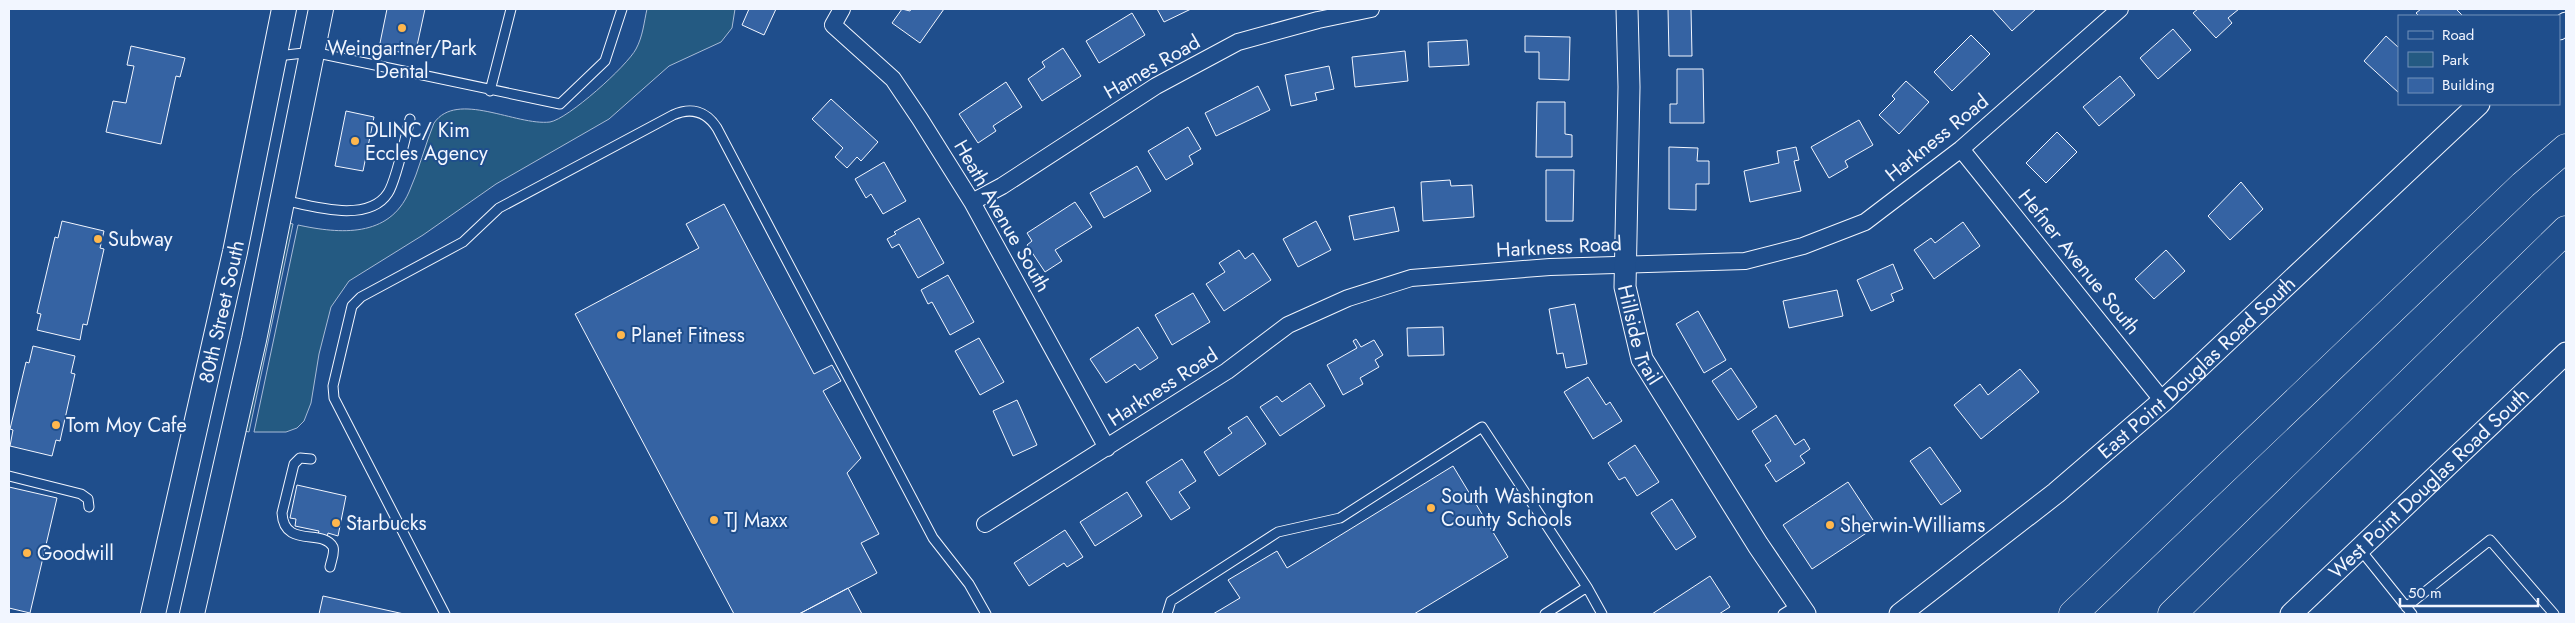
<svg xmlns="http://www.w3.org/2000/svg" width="2575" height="623" font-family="Jost,sans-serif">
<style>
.green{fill:#245a82;stroke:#a8bbd7}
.building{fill:#3563a3;stroke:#f2f6ff}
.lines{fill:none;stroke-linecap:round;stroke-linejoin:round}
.service-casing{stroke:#f2f6ff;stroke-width:11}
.minor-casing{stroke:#f2f6ff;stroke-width:18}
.tertiary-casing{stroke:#f2f6ff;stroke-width:23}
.secondary-casing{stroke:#f2f6ff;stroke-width:26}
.motorway-casing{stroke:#f2f6ff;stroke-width:29}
.service{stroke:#1f4e8c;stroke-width:9}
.minor{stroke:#1f4e8c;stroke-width:16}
.tertiary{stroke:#1f4e8c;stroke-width:21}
.secondary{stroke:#1f4e8c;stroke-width:24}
.motorway{stroke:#1f4e8c;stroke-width:28}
.poi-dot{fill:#ffb74d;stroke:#1f4e8c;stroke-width:2}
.labels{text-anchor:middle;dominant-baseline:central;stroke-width:4;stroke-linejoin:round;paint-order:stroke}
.poi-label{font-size:20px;fill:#f2f6ff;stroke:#1f4e8c;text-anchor:start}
.street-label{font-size:20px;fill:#f2f6ff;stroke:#1f4e8c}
</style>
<rect width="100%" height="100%" fill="#1f4e8c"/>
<path class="green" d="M647,9H735L732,28L721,42L669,66L609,119L496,184L423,235L349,281L331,307L319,354L311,403L304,421L297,428L286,432H254L298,225C340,234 389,238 409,192C419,170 425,145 434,123C457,90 516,126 550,122C568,119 627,66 636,49C643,36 644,22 647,9Z
M289,223L293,224L249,432L245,431Z"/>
<path class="building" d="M387,9H425L415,55L379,48Z
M749,9H776L764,35L742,25Z
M902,9L910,11L911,9H944L920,43L892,23Z
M1157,9H1191L1164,22Z
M1668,9H1691L1692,56H1669Z
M1992,9H2036L2012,31Z
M2198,9H2239L2228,18L2232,23L2216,38L2193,13Z
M2421,9H2456L2463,16H2419L2416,13Z
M1132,13L1145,35L1099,63L1086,41Z
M2173,29L2191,50L2158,79L2140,58Z
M1971,35L1990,54L1952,91L1934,72Z
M1525,36L1570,37L1569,80L1539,79V52H1525Z
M2386,36L2399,48V93L2364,61Z
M1467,40L1469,65L1429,67L1428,42Z
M131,46L185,58L180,77L176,76L161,144L106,132L113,101L126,103L134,66L127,65Z
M1063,48L1081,76L1042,101L1028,79L1045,67L1042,62Z
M1405,51L1408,81L1355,87L1352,57Z
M1329,66L1334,89L1315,93L1317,100L1291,106L1285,75Z
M1677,69H1703L1704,123H1670V104H1677Z
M2120,76L2135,95L2099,126L2083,107Z
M1906,81L1929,102L1899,134L1879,115L1895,99L1892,96Z
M1006,82L1022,107L993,126L996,131L978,143L959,114Z
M1258,86L1270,110L1216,136L1205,113Z
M831,99L878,142L861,161L857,157L847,168L835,157L843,148L812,119Z
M1537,102H1565V134L1572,135V157H1536Z
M346,111L374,117L363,171L335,166Z
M1859,120L1873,145L1845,161L1848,167L1829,178L1811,147Z
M1188,127L1201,149L1189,156L1193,164L1166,180L1148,151Z
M2057,132L2077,152L2046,183L2026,163Z
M1669,147L1698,148L1697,161H1709V184H1696V210L1669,209Z
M1796,147L1799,160L1794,161L1801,191L1750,202L1744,171L1779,163L1777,151Z
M884,162L906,201L883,214L871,194L866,198L855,179Z
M1137,166L1151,191L1104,218L1090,193Z
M1546,170H1574L1573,221H1546Z
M1450,180L1451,186L1472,185L1474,217L1423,221L1421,182Z
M2241,182L2263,209L2230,240L2208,216Z
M1075,202L1092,227L1055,250L1062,261L1045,272L1027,245L1032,241L1027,233Z
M724,204L814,374L832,365L841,381L823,391L861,458L847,473L879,534L861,543L877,573L799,614H734L575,314L699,248L686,224Z
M1394,207L1399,231L1354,240L1349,216Z
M919,218L944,263L918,278L899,244L892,248L887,239L896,234L894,232Z
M62,221L104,231L100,248L104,249L87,325L83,324L80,340L37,330L41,314L37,313L55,237L58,238Z
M1316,221L1331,250L1298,267L1283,239Z
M1963,222L1980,246L1934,279L1914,250L1931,238L1935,243Z
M1239,250L1245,259L1253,253L1271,280L1224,311L1206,284L1225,272L1219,263Z
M2166,250L2185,271L2154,299L2135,279Z
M1893,264L1903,289L1891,294L1894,301L1871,311L1857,280Z
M948,275L974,322L950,335L932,302L928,304L921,290Z
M1837,290L1843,316L1789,328L1783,301Z
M1193,293L1210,322L1172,345L1155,315Z
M1575,304L1587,364L1566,368L1563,353L1557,354L1549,309Z
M1698,311L1726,360L1704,373L1676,324Z
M1138,327L1158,358L1140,370L1135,364L1106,383L1090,359Z
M1443,327L1444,355L1408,356L1407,328Z
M979,338L1004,382L980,395L955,351Z
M1356,339L1361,347L1374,340L1383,355L1375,360L1379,367L1360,378L1363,384L1343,395L1327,365L1357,348L1353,341Z
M33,346L75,356L71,373L75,374L60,441L56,440L52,456L10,446L13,430L10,429L26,362L29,363Z
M1731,368L1757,407L1738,420L1712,381Z
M2020,369L2039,392L1981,439L1954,405L1980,384L1988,395Z
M1588,377L1606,405L1610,402L1622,421L1593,439L1564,392Z
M1310,383L1325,406L1280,436L1260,407L1277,396L1282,402Z
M1017,400L1037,445L1013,456L993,411Z
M1776,415L1795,445L1804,439L1810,449L1800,456L1805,463L1776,482L1765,465L1771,461L1752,431Z
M1247,416L1266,444L1219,476L1204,452L1232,433L1228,428Z
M1635,445L1659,482L1637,496L1625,477L1619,480L1608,463Z
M1930,447L1961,491L1941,505L1910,461Z
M1182,459L1196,481L1179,492L1190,508L1171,520L1146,482Z
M1453,466L1508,557L1414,614H1213L1240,598L1228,580L1277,551L1287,568Z
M1848,482L1877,526L1812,569L1783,525Z
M297,485L346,496L338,536L328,533L327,537L318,534L319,531L295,526L296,519L290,518Z
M9,487L57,498L30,613L9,608Z
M1127,492L1142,516L1095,546L1080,522Z
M1672,499L1696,537L1676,550L1651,513Z
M1065,530L1083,557L1067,567L1064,563L1029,586L1014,563Z
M1710,576L1730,607L1719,614H1652Z
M848,588L862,614H799Z
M323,596L404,614H319Z"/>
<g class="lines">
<defs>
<path id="service" d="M277,56L313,52L560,104L605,61L622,9
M490,91L511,9
M283,200C312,206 368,224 388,193C396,181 406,135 410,119
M311,459L300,458L294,464L282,513C284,549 323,528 333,547C335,553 331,561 330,567
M9,476L81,494L88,499L89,507
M2359,548L2412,614
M2406,607L2490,540L2554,614
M445,614L334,398L333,386L352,306L361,297L463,242L499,208L673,115C691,107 706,111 717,128L933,538L969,584L986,614
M1167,614L1171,601L1278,532L1340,518L1482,427L1587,587
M1545,614L1587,587L1602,614
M1783,614L1799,604"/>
<path id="minor" d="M842,9L833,25L893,79L920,119L972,202L1107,448
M1961,149L2163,401
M972,202L1002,186L1156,86L1238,42L1318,20L1371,9
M985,524L1227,371L1288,325L1348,298L1411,278L1550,267L1745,261L1803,246L1865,222L1961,149L2120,9"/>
<g id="tertiary">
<path id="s1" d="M1627,9L1629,87L1625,287L1642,359L1758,545L1805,614"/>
<path d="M2559,29L2566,23"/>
<path id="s2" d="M1900,614L2056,493L2163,401L2479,104"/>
<path id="s3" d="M2291,614L2566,353"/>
</g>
<g id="secondary">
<path id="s4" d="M153,614L235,252L284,9"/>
<path d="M192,614L254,340L321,9"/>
</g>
<path id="motorway" d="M2073,614L2523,185L2566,148
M2172,614L2566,230"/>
</defs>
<use href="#service" class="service-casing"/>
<use href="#minor" class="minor-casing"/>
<use href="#tertiary" class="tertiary-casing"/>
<use href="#secondary" class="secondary-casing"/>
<use href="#motorway" class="motorway-casing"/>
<use href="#service" class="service"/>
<use href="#minor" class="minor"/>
<use href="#tertiary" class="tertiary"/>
<use href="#secondary" class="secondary"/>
<use href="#motorway" class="motorway"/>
</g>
<g class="poi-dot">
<circle cx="402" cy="28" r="5"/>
<circle cx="355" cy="141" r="5"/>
<circle cx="98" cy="239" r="5"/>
<circle cx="621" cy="335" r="5"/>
<circle cx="56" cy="425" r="5"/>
<circle cx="1431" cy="508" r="5"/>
<circle cx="714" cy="520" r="5"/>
<circle cx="336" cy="523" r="5"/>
<circle cx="1830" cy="525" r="5"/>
<circle cx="27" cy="553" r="5"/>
</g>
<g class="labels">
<g class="poi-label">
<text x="402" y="48" text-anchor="middle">Weingartner/Park<tspan x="402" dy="23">Dental</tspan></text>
<text x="365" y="130">DLINC/ Kim<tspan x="365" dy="23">Eccles Agency</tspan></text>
<text x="108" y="239">Subway</text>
<text x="631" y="335">Planet Fitness</text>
<text x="66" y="425">Tom Moy Cafe</text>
<text x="1441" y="496">South Washington<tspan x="1441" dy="23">County Schools</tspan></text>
<text x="724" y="520">TJ Maxx</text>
<text x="346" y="523">Starbucks</text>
<text x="1840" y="525">Sherwin-Williams</text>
<text x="37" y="553">Goodwill</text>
</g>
<g class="street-label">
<text transform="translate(1152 67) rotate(-30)">Hames Road</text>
<text transform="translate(1937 138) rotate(-39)">Harkness Road</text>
<text transform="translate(1002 216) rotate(60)">Heath Avenue South</text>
<text transform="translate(1559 247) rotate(-3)">Harkness Road</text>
<text transform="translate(2079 262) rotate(51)">Hefner Avenue South</text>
<text stroke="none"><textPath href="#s4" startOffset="310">80th Street South</textPath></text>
<text stroke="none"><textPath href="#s1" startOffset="328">Hillside Trail</textPath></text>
<text stroke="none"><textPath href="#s2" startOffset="386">East Point Douglas Road South</textPath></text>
<text transform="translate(1163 387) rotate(-33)">Harkness Road</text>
<text stroke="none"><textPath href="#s3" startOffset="190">West Point Douglas Road South</textPath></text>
</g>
</g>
<rect width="2575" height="623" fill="none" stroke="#f2f6ff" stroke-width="20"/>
<rect x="2398" y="15" width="162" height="90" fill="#1f4e8c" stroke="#7391ba"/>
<rect x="2408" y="31" width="25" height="8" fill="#1f4e8c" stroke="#7391ba"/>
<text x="2442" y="40" font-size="15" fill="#f2f6ff">Road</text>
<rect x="2408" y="52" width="25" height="15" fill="#245a82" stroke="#7391ba"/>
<text x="2442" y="65" font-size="15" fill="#f2f6ff">Park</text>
<rect x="2408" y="78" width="25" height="15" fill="#3563a3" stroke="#7391ba"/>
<text x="2442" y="90" font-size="15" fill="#f2f6ff">Building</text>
<path d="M2400 598v8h138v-8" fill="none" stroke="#f2f6ff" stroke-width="2.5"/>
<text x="2408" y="598" font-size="15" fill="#f2f6ff" stroke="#1f4e8c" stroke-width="4" paint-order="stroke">50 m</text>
</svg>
